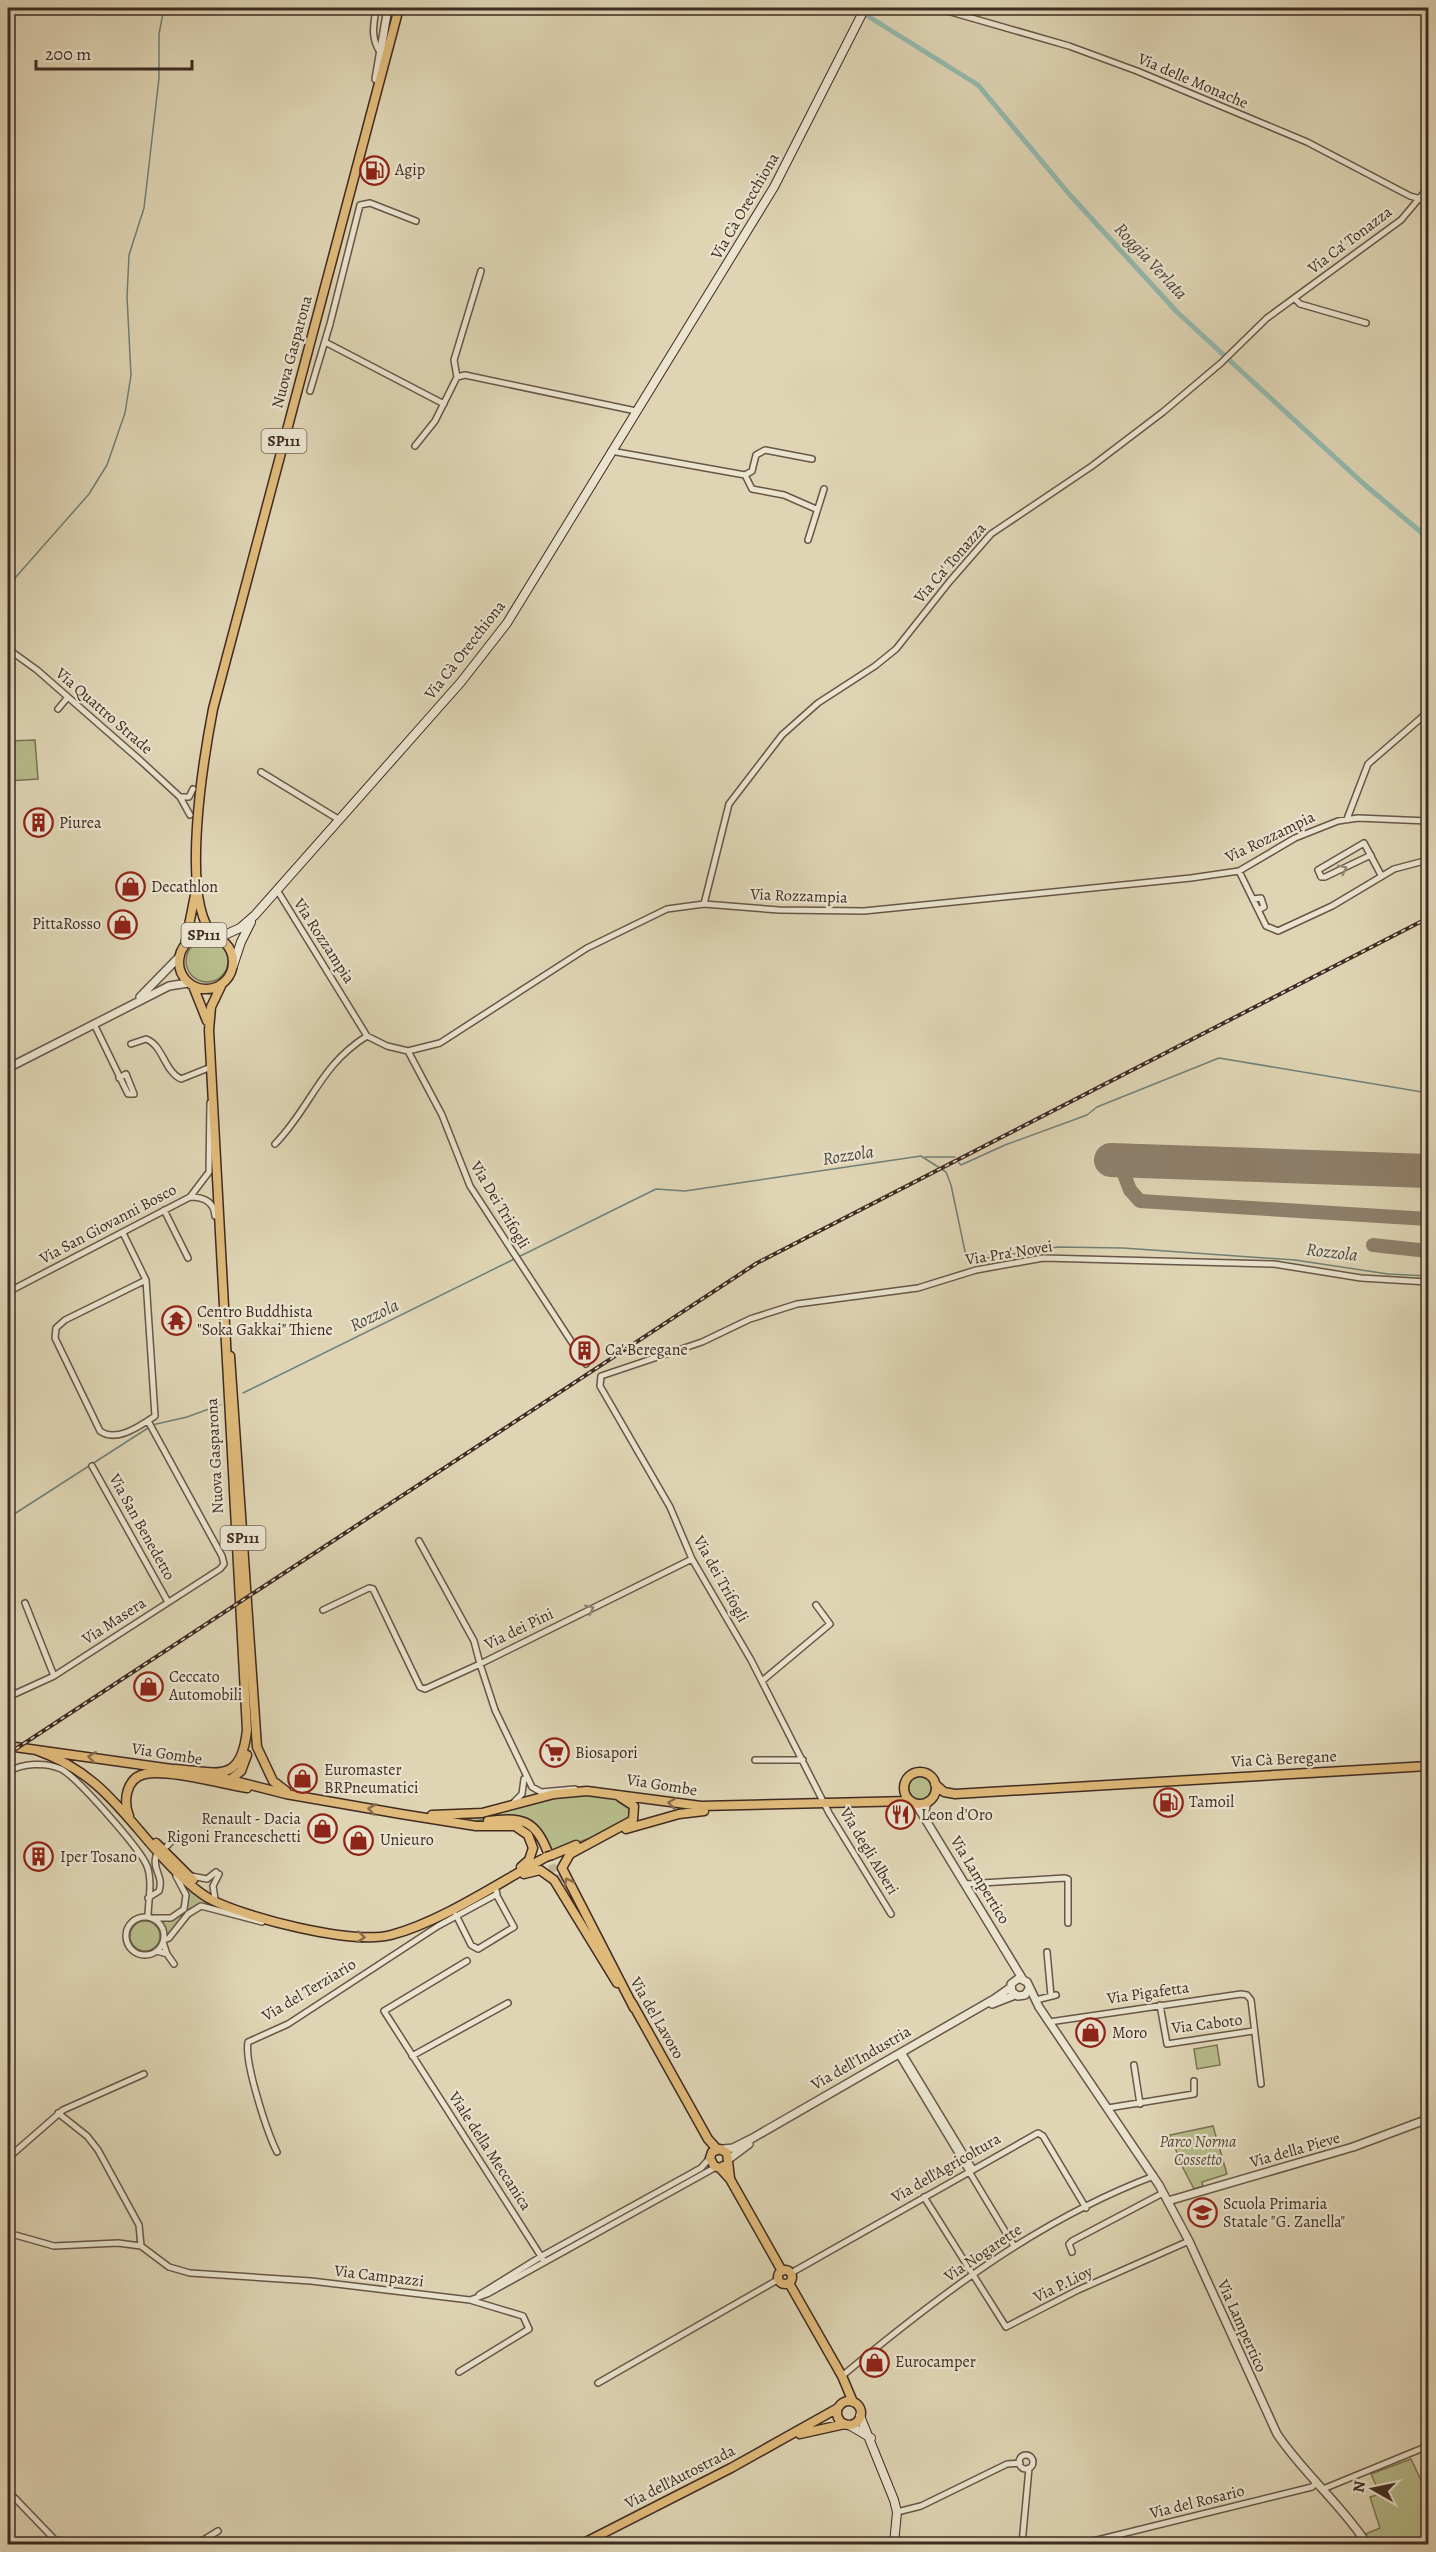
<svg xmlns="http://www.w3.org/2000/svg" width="1436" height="2552" font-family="Alegreya,serif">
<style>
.green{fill:#b7bc8a;stroke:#7b7456;stroke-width:1.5}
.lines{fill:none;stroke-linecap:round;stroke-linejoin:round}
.stream{stroke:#718076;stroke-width:1.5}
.canal{stroke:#93b9ae;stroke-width:5}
.taxiway{stroke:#8f806c;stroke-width:14}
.runway{stroke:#8f806c;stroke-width:34}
.primary-tunnel{stroke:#bfb398;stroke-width:8;stroke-dasharray:8 4;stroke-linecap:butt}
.minor-casing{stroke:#675647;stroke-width:8}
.tertiary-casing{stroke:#675647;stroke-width:10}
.secondary-casing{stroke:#3f2b22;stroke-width:10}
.primary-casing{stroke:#3f2b22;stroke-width:11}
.minor{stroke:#eae4cf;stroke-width:5}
.tertiary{stroke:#eae4cf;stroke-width:7}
.secondary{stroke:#eae4cf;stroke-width:8}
.primary{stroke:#e0ba7a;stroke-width:8}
.rail-casing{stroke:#3f2b22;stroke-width:4}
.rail{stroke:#eae4cf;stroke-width:1.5;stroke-dasharray:4.5;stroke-linecap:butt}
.primary-bridge-casing{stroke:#3f2b22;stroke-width:11;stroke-linecap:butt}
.primary-bridge{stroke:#e0ba7a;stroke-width:8}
.oneway{stroke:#948878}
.oneway2{stroke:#876b4a}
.labels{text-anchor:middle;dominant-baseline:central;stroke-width:4.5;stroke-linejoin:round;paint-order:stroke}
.shield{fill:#eae4cf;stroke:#726256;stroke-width:1.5}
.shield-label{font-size:15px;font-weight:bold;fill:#3f2b22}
.street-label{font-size:16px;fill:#3f2b22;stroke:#eae4cf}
.poi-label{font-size:16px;fill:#3f2b22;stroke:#eae4cf;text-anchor:start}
.park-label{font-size:16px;font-style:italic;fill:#574837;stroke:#eae4cf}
.water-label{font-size:18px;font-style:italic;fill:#50473e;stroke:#eae4cf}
</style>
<rect width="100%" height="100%" fill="#dfd5b5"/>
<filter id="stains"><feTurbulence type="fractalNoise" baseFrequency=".00333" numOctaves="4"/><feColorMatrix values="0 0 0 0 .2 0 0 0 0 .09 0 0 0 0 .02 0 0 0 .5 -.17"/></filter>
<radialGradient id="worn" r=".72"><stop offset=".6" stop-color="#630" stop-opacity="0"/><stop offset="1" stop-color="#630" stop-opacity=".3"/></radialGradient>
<path class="green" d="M35,740L38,779L8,781V741Z
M186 961a21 21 0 1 1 42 0a21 21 0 1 1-42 0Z
M908 1788a12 12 0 1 1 24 0a12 12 0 1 1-24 0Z
M585,1793L622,1800L630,1805L632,1817L596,1836L550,1852L535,1825L490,1818L466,1823L444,1819C493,1819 537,1799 585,1793Z
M186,1887L207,1903L189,1909L167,1936L162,1922C182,1919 192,1909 186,1887Z
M130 1936a15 15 0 1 1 30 0a15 15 0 1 1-30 0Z
M1217,2045L1220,2065L1197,2069L1194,2049Z
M1213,2126L1227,2174L1202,2182L1203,2186L1194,2189L1183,2168L1170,2135Z
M1411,2459L1428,2495V2544H1372L1365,2534L1380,2528L1370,2497L1380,2494L1371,2474Z"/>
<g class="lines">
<path class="stream" d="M1419,8L1428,9
M8,586L89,494L107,465L125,413L131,375L127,297L129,255L144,208L159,78V34L164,8
M925,1157H955
M959,1163L961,1165L1005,1145L1087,1115L1097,1107L1219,1058L1428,1093
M243,1393L656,1189L685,1191L921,1156L946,1172L951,1185L967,1261L1058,1247L1123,1248L1295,1260L1388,1274L1428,1276
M152,1425L187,1417L220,1405
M8,1518L148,1428"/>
<path class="canal" d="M855,8L978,85L1070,195L1177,312L1365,485L1428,538"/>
<path class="taxiway" d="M1127,1161L1122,1169L1130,1190L1140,1201L1428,1219
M1373,1245L1428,1251"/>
<path class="runway" d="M1111,1160L1428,1171"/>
<path class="primary-tunnel" d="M548,1853L553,1869L578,1912"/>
<defs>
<path id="minor" d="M376,8C374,24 370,37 380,52
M937,8L1069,46L1137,71L1307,142L1410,196L1428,201
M1294,298L1300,304L1366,323
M325,342L444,404
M457,377L454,360L481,271
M310,391L330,324L360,205L370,203L416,221
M415,446L435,421L457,377L465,375L636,411
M611,451L745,475L752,489L784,495L816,509
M745,475L752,471L756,455L765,450L812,459
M808,540L824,489
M8,649L37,670L141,761L180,797L190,815
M58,709L68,697
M261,772L338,819
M180,797H189L193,789
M1347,819L1368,764L1428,712
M1371,855L1325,877H1321L1318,870L1364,843L1381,875
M1239,871L1266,926L1278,931L1332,906L1394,869L1428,860
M277,890L367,1036L387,1046L408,1051L440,1043L587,948L667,909L704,904L779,910L864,911L1191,878L1239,871L1295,838L1338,821L1358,818L1428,821
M1253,899L1261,898L1264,907L1258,910
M704,904L729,804L782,735L818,703L875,666L896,649L950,581L991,534L1092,466L1163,412L1221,363L1267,318L1401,220L1428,188
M94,1024L128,1094H134L126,1074L119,1078
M131,1044L146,1039C163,1045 164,1071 181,1079L211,1067
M408,1051L442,1115L470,1186L586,1364
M275,1144C312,1106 319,1066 367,1036
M190,1197C203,1197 214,1201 215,1216
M164,1210L188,1258
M123,1233L146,1280L155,1416C140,1426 116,1443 100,1431L55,1338L56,1328L65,1320L146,1280
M8,1292L190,1197L209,1172L210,1103
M92,1466L168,1602
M419,1541L474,1641L480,1664L692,1559
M25,1603L54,1676
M323,1610L369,1588L373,1589L420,1687L425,1689L480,1664L495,1710L532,1787L541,1792L575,1789
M762,1681L830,1624L816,1605
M8,1697L54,1676L220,1569L224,1564L222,1556L148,1421
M755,1760H803
M8,1772C22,1763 46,1762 61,1769C77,1777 141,1850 147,1866C153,1882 148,1901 148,1917
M514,1802L522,1794L524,1779
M167,1846L170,1843
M191,1876L207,1879L216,1872
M966,1884L1065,1878L1068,1879V1923
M148,1898L159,1891C164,1875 152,1871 156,1856
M215,1899L213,1886L219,1874
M891,1914L829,1813L751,1660L692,1559L670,1507L600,1386L601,1376L702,1342L750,1319L797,1304L918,1288L976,1270L1043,1258L1274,1264L1361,1278L1428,1282
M456,1915L471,1945L478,1949L514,1927L496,1894
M126 1936a19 19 0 1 1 38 0a19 19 0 1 1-38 0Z
M154,1918H171L184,1909L186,1895L176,1876
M164,1940L169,1938L188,1914L201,1906L262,1922
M157,1951L167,1954L163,1942
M1047,1952L1051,1996
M167,1954L174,1964
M467,1961L384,2011L544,2261
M1036,2000L1056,1995
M1160,2005L1167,2044L1253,2031
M1049,2022L1241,1994L1247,1995L1251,2000L1261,2084
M902,2052L973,2169
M412,2056L508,2003
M900,2057L1014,2246
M1134,2065L1140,2104
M1108,2108L1194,2094V2081
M58,2113L87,2136L98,2150L139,2225L141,2246
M277,2152C267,2132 244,2062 248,2042L288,2024L438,1926L497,1894L495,1886
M8,2158L63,2110L144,2074
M924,2197L1006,2327L1078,2290L1189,2241
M8,2233L54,2246L118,2243L141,2246L169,2267L190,2273L311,2281L470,2300L523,2316L529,2329L459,2372
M1072,2252L1069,2244L1072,2241L1163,2193
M791,2273L1038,2133L1043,2136L1086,2208
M479,2295L542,2256L701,2168L710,2158
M470,2300L487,2294L716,2167
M842,2376C937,2297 1037,2220 1154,2176
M598,2383L779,2279
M1019 2462a7 7 0 1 1 14 0a7 7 0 1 1-14 0Z
M1323,2489L1428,2446
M8,2491L59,2544
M897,2512L921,2506L1007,2464L1020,2463
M197,2544L218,2531
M1022,2544L1029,2468
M1081,2544L1312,2487L1317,2482"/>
<path id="tertiary" d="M376,79L388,8
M140,997L180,956
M8,1068L169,986L188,983
M916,1804L1022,1978
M924,1815L927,1802
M1029,1989L1025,1995L1018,1996L1012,1992L1011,1984L1019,1978L1027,1982L1039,2007L1159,2185L1189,2241L1277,2434C1304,2474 1341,2504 1367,2544
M992,2004L1015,1995
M723,2149L733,2148L751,2139L994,1999L1011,1987
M729,2159L749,2144
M1168,2201L1353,2147L1428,2119"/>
<path id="secondary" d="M218,938L240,928L255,915L461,682L507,623L774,187L865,8
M233,966L241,942L251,922
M860,2416L894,2500L897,2512L894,2544
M849,2425L871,2438"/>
<path id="primary" d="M179 962a27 27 0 1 1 54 0a27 27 0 1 1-54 0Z
M214,936C179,901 204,756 213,709L399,8
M185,945L195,895
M193,986L207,1021
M230,1356L257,1747L273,1781L286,1791
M8,1746L179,1770
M36,1750C100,1773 122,1813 165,1860C178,1874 194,1890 210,1899C246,1918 352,1945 391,1935C441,1922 500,1882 546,1857
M175,1769C217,1772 241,1785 247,1730L209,1030L211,1007L222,984
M904 1788a16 16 0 1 1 32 0a16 16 0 1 1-32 0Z
M215,1776L286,1794L401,1814L476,1826H515L528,1835L533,1848L529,1860L521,1867
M230,1780L241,1771L247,1755
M935,1784L944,1792L955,1794L1428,1766
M620,1797L634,1806L633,1820L570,1854L562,1868L634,2008
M432,1815L482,1813L554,1794L587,1791L701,1806L910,1801
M129,1816C123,1801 126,1778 145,1774C168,1769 222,1784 247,1788
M488,1821C521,1816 536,1820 548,1853
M626,1829L679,1814L704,1811
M156,1843L193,1880
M552,1855L576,1845
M524,1874L540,1870L554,1880L617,1983
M632,2003L708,2139L717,2149
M727,2164L720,2168L714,2166L710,2158L712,2152L720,2149L727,2153L730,2178
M720,2168L730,2179L782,2271
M778 2277a7 7 0 1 1 14 0a7 7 0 1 1-14 0Z
M789,2283L842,2376L853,2402
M837 2413a12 12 0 1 1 24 0a12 12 0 1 1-24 0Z
M800,2434L845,2424
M582,2544L731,2468L838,2408"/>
</defs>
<use href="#minor" class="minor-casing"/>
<use href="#tertiary" class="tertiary-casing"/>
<use href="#secondary" class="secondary-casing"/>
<use href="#primary" class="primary-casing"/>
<use href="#minor" class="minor"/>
<use href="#tertiary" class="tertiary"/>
<use href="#secondary" class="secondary"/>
<use href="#primary" class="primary"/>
<defs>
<path id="rail" d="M8,1754L757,1263L1428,918"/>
</defs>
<use href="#rail" class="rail-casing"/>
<use href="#rail" class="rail"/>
<defs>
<path id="primary-bridge" d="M546,1857L552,1855"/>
</defs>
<use href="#primary-bridge" class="primary-bridge-casing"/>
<use href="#primary-bridge" class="primary-bridge"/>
</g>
<defs><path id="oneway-chevron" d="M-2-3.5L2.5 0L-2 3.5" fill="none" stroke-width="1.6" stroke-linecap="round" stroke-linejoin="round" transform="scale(1.5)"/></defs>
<g class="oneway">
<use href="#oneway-chevron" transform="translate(1343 869) rotate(-26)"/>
<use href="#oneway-chevron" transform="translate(590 1609) rotate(-26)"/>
</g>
<g class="oneway2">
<use href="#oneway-chevron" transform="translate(92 1757) rotate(-172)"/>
<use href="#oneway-chevron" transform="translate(672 1803) rotate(-172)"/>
<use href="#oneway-chevron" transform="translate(372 1809) rotate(-170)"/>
<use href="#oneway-chevron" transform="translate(568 1882) rotate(-118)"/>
<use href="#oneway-chevron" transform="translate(361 1937) rotate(5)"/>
</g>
<defs>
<symbol id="fuel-ring" viewBox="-11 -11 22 22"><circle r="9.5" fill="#eae4cf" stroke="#8f2418" stroke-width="1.5"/><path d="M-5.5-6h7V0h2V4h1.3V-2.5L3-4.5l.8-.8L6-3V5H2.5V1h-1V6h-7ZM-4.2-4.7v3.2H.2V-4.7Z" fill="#8f2418"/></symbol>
<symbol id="building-ring" viewBox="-11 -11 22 22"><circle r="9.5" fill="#eae4cf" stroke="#8f2418" stroke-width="1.5"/><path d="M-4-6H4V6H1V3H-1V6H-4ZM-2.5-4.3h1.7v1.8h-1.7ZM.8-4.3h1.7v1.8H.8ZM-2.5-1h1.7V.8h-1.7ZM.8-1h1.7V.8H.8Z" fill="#8f2418"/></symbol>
<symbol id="shop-ring" viewBox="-11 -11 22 22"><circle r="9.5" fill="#eae4cf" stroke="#8f2418" stroke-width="1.5"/><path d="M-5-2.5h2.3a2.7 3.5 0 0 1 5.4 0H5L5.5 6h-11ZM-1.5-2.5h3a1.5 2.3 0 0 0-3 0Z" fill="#8f2418"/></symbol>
<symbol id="temple-ring" viewBox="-11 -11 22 22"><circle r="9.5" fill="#eae4cf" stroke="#8f2418" stroke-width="1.5"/><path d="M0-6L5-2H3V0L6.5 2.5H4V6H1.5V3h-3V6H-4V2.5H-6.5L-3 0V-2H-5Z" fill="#8f2418"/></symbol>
<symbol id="supermarket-ring" viewBox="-11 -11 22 22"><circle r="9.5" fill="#eae4cf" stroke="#8f2418" stroke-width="1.5"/><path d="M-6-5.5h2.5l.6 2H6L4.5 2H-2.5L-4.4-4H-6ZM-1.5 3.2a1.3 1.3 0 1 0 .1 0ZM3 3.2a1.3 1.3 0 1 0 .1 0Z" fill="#8f2418"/></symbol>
<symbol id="restaurant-ring" viewBox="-11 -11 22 22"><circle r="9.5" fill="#eae4cf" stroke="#8f2418" stroke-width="1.5"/><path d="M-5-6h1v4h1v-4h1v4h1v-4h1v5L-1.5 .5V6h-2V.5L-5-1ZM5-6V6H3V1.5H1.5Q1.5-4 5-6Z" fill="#8f2418"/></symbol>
<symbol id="school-ring" viewBox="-11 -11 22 22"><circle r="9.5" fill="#eae4cf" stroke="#8f2418" stroke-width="1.5"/><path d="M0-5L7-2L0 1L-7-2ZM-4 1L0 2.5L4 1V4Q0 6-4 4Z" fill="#8f2418"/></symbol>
</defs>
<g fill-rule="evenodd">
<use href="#fuel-ring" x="358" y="154" width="33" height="33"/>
<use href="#building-ring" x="22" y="806" width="33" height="33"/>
<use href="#shop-ring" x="114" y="870" width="33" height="33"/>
<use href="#shop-ring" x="106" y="908" width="33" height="33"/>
<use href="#temple-ring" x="160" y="1304" width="33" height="33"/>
<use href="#building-ring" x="568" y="1334" width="33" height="33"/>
<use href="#shop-ring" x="132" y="1670" width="33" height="33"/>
<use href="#supermarket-ring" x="538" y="1736" width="33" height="33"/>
<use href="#shop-ring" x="286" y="1762" width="33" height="33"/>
<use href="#fuel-ring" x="1152" y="1786" width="33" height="33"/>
<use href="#restaurant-ring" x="884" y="1798" width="33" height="33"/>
<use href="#shop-ring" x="306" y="1812" width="33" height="33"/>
<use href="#shop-ring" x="342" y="1824" width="33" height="33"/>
<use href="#building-ring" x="22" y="1840" width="33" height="33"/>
<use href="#shop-ring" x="1074" y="2016" width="33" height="33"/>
<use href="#school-ring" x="1186" y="2196" width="33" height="33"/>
<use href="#shop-ring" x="858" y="2346" width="33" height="33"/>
</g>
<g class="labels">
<g class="shield">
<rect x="261.5" y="429" width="45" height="24" rx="4.5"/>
<rect x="181.5" y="923" width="45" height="24" rx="4.5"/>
<rect x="220.5" y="1526" width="45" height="24" rx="4.5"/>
</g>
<g class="shield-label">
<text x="284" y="441">SP111</text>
<text x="204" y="935">SP111</text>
<text x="243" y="1538">SP111</text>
</g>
<g class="street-label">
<text transform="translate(1193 81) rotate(23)">Via delle Monache</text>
<text transform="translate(745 206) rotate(-60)">Via Cà Orecchiona</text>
<text transform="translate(1350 240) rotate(-37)">Via Ca' Tonazza</text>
<text transform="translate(292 352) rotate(-75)">Nuova Gasparona</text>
<text transform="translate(950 563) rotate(-49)">Via Ca' Tonazza</text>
<text transform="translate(465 650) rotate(-52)">Via Cà Orecchiona</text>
<text transform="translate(104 711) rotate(41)">Via Quattro Strade</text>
<text transform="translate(1270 837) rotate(-26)">Via Rozzampia</text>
<text transform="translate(799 896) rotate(2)">Via Rozzampia</text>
<text transform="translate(324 941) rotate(57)">Via Rozzampia</text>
<text transform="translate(500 1205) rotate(59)">Via Dei Trifogli</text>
<text transform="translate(108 1224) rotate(-28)">Via San Giovanni Bosco</text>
<text transform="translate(1009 1253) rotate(-9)">Via Pra' Novei</text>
<text transform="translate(215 1456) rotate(-93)">Nuova Gasparona</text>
<text transform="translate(142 1527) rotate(61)">Via San Benedetto</text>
<text transform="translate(721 1579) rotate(61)">Via dei Trifogli</text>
<text transform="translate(114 1621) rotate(-33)">Via Masera</text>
<text transform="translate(519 1629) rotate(-26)">Via dei Pini</text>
<text transform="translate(167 1754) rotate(9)">Via Gombe</text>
<text transform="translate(1284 1759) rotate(-3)">Via Cà Beregane</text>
<text transform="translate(662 1785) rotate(9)">Via Gombe</text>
<text transform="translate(869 1851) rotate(59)">Via degli Alberi</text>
<text transform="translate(980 1880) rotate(59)">Via Lampertico</text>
<text transform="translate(309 1990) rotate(-31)">Via del Terziario</text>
<text transform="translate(1148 1993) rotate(-8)">Via Pigafetta</text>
<text transform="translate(657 2018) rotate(60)">Via del Lavoro</text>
<text transform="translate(1207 2024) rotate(-7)">Via Caboto</text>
<text transform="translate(861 2058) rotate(-30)">Via dell'Industria</text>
<text transform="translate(1295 2150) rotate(-16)">Via della Pieve</text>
<text transform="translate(490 2151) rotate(57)">Viale della Meccanica</text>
<text transform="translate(946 2168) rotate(-30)">Via dell'Agricoltura</text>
<text transform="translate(983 2253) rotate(-34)">Via Nogarette</text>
<text transform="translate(379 2276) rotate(7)">Via Campazzi</text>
<text transform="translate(1063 2284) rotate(-26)">Via P.Lioy</text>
<text transform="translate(1242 2326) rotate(66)">Via Lampertico</text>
<text transform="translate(680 2477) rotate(-27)">Via dell'Autostrada</text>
<text transform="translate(1197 2502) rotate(-14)">Via del Rosario</text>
</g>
<g class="poi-label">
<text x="395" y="170">Agip</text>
<text x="59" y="823">Piurea</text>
<text x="151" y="887">Decathlon</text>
<text x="101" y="924" text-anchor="end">PittaRosso</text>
<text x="197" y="1312">Centro Buddhista<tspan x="197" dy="18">"Soka Gakkai" Thiene</tspan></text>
<text x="605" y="1350">Ca' Beregane</text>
<text x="169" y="1677">Ceccato<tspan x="169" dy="18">Automobili</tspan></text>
<text x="575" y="1753">Biosapori</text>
<text x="324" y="1770">Euromaster<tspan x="324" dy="18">BRPneumatici</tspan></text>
<text x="1189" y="1802">Tamoil</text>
<text x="921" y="1815">Leon d'Oro</text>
<text x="301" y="1819" text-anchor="end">Renault - Dacia<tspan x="301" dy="18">Rigoni Franceschetti</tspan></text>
<text x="380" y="1840">Unieuro</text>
<text x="60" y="1857">Iper Tosano</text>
<text x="1112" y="2033">Moro</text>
<text x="1223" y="2204">Scuola Primaria<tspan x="1223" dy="18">Statale "G. Zanella"</tspan></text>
<text x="895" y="2362">Eurocamper</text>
</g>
<g class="park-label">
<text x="1198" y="2142">Parco Norma<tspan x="1198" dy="18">Cossetto</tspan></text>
</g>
<g class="water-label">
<text transform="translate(1151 261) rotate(47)">Roggia Verlata</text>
<text transform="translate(848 1155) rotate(-9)">Rozzola</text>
<text transform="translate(1332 1252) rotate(7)">Rozzola</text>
<text transform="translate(374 1315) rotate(-26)">Rozzola</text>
</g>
</g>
<rect width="1436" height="2552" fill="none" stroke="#dfd5b5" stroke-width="30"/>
<rect x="9" y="9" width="1418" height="2534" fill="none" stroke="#3f2b22" stroke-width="3"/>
<rect x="15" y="15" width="1406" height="2522" fill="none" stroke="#3f2b22" stroke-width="1.5"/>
<g transform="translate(1373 2489) rotate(279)" stroke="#eae4cf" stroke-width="4.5" paint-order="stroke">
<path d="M0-4.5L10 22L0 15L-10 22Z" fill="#3f2b22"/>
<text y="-9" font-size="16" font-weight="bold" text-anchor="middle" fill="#3f2b22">N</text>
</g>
<path d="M36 60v9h156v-9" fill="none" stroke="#3f2b22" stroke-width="3"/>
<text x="45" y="60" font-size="18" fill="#3f2b22" stroke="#eae4cf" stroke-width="4.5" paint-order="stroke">200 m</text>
<rect width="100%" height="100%" filter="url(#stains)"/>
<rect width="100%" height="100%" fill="url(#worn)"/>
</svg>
